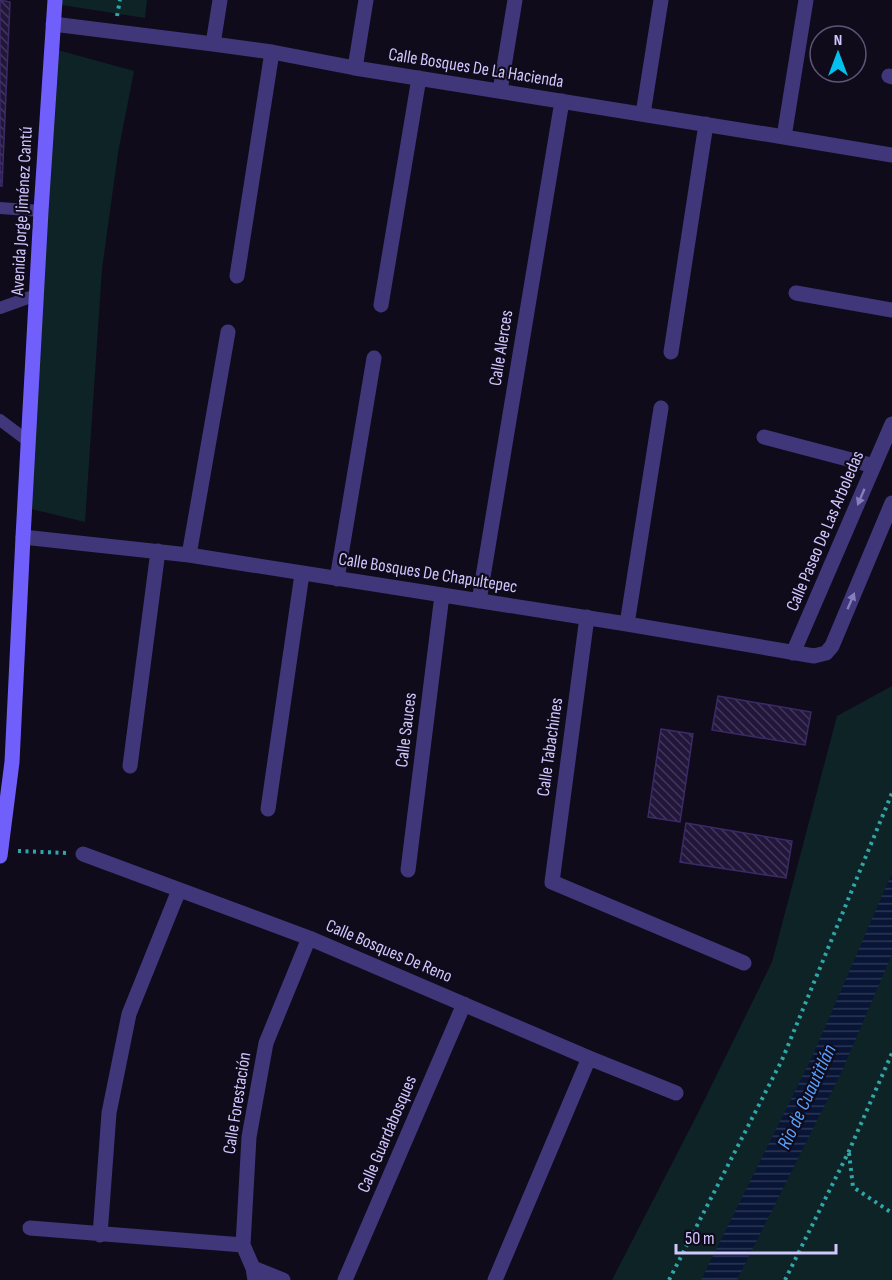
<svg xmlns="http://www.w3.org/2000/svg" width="892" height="1280" font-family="'Sofia Sans Condensed',sans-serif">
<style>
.park{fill:#0e2325}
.water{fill:url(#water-rules)}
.building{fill:url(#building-back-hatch);stroke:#3b2a67;stroke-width:1.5}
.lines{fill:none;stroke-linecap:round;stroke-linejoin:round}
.path{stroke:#2ea6aa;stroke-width:4;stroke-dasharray:3 4.5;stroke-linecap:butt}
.service{stroke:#3f3779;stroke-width:12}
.minor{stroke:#3f3779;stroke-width:15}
.secondary{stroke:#715ffc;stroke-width:15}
.oneway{fill:#887ebc}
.labels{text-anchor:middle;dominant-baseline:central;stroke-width:4.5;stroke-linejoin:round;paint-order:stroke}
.street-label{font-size:18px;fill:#d1c6fe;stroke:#0f0b1b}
.water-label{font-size:20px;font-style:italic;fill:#56a0fc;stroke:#0f0b1b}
</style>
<defs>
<pattern id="water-rules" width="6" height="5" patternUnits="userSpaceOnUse" patternTransform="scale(1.5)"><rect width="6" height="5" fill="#091536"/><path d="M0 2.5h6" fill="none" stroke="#2c3654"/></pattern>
<pattern id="building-back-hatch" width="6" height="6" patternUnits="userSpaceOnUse" patternTransform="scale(1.5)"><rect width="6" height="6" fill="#22173b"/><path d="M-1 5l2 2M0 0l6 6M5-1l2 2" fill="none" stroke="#413758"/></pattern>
</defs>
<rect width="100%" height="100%" fill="#0f0b1b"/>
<path class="park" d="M62,0H147L145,18L62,5Z
M54,49L134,71L118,153L102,269L85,522L27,508Z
M892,686V1280H612L698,1113L772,962L837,716Z"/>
<path class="water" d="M892,873V954L843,1069L737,1280H701L812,1057Z"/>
<path class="building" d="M0,0L10,2L2,186H0Z
M718,696L811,712L805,745L712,730Z
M661,729L693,734L680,822L648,817Z
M686,823L792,841L786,878L680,862Z"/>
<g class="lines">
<path class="path" d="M117,16L120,0
M18,851L67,853
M849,1153L853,1187L892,1213
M669,1280L782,1060L892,793
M785,1280L849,1151L892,1053"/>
<path class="service" d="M0,208L41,211
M0,308L36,295
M0,420L28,441"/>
<path class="minor" d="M53,24L213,44L272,52L355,68L784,137L892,155
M213,44L220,0
M355,68L366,0
M889,76L892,77
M500,91L515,0
M643,114L661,0
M784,137L806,0
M237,276L272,52
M796,293L892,310
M381,305L419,78
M671,352L706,124
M764,437L874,466
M23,537L189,555L627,624L814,656L826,653L832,646L892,503
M189,555L228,332
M337,579L374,358
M479,601L562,101
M587,617L552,882L744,963
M627,624L661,408
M793,653L892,424
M130,766L158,551
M268,809L302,574
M83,854L309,938L589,1058L676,1093
M408,870L442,595
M30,1228L243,1245
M100,1235L109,1113L129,1014L179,890
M253,1268L283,1280
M255,1280L253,1268L243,1245L249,1137L266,1043L309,938
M345,1280L464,1004
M495,1280L589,1058"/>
<path class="secondary" d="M0,856L12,762L23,537L41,211L55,0"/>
</g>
<defs><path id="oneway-solid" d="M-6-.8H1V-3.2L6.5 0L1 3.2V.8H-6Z" transform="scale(1.5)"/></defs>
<g class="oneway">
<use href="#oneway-solid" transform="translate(861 497) rotate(113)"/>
<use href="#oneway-solid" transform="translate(851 601) rotate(-67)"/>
</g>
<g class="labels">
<g class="street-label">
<text transform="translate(476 68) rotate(9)">Calle Bosques De La Hacienda</text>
<text transform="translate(22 211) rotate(-87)">Avenida Jorge Jiménez Cantú</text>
<text transform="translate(501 348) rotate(-81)">Calle Alerces</text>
<text transform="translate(825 531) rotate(-67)">Calle Paseo De Las Arboledas</text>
<text transform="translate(428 573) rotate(9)">Calle Bosques De Chapultepec</text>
<text transform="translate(406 730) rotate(-83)">Calle Sauces</text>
<text transform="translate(550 747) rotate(-82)">Calle Tabachines</text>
<text transform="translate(389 951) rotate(23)">Calle Bosques De Reno</text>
<text transform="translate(237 1103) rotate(-81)">Calle Forestación</text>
<text transform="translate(387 1134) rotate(-67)">Calle Guardabosques</text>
</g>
<g class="water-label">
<text transform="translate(807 1097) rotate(-65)">Rio de Cuautitlán</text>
</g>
</g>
<g transform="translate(838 54)"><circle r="28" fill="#0f0b1b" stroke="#5d5676" stroke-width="1.5"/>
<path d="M0-4.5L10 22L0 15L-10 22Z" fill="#04c0ec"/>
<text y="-9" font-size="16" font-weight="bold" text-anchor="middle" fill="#d1c6fe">N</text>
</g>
<path d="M676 1244v9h160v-9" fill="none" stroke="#d1c6fe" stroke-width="3"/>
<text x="685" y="1244" font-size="18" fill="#d1c6fe" stroke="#0f0b1b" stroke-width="4.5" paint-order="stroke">50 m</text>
</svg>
